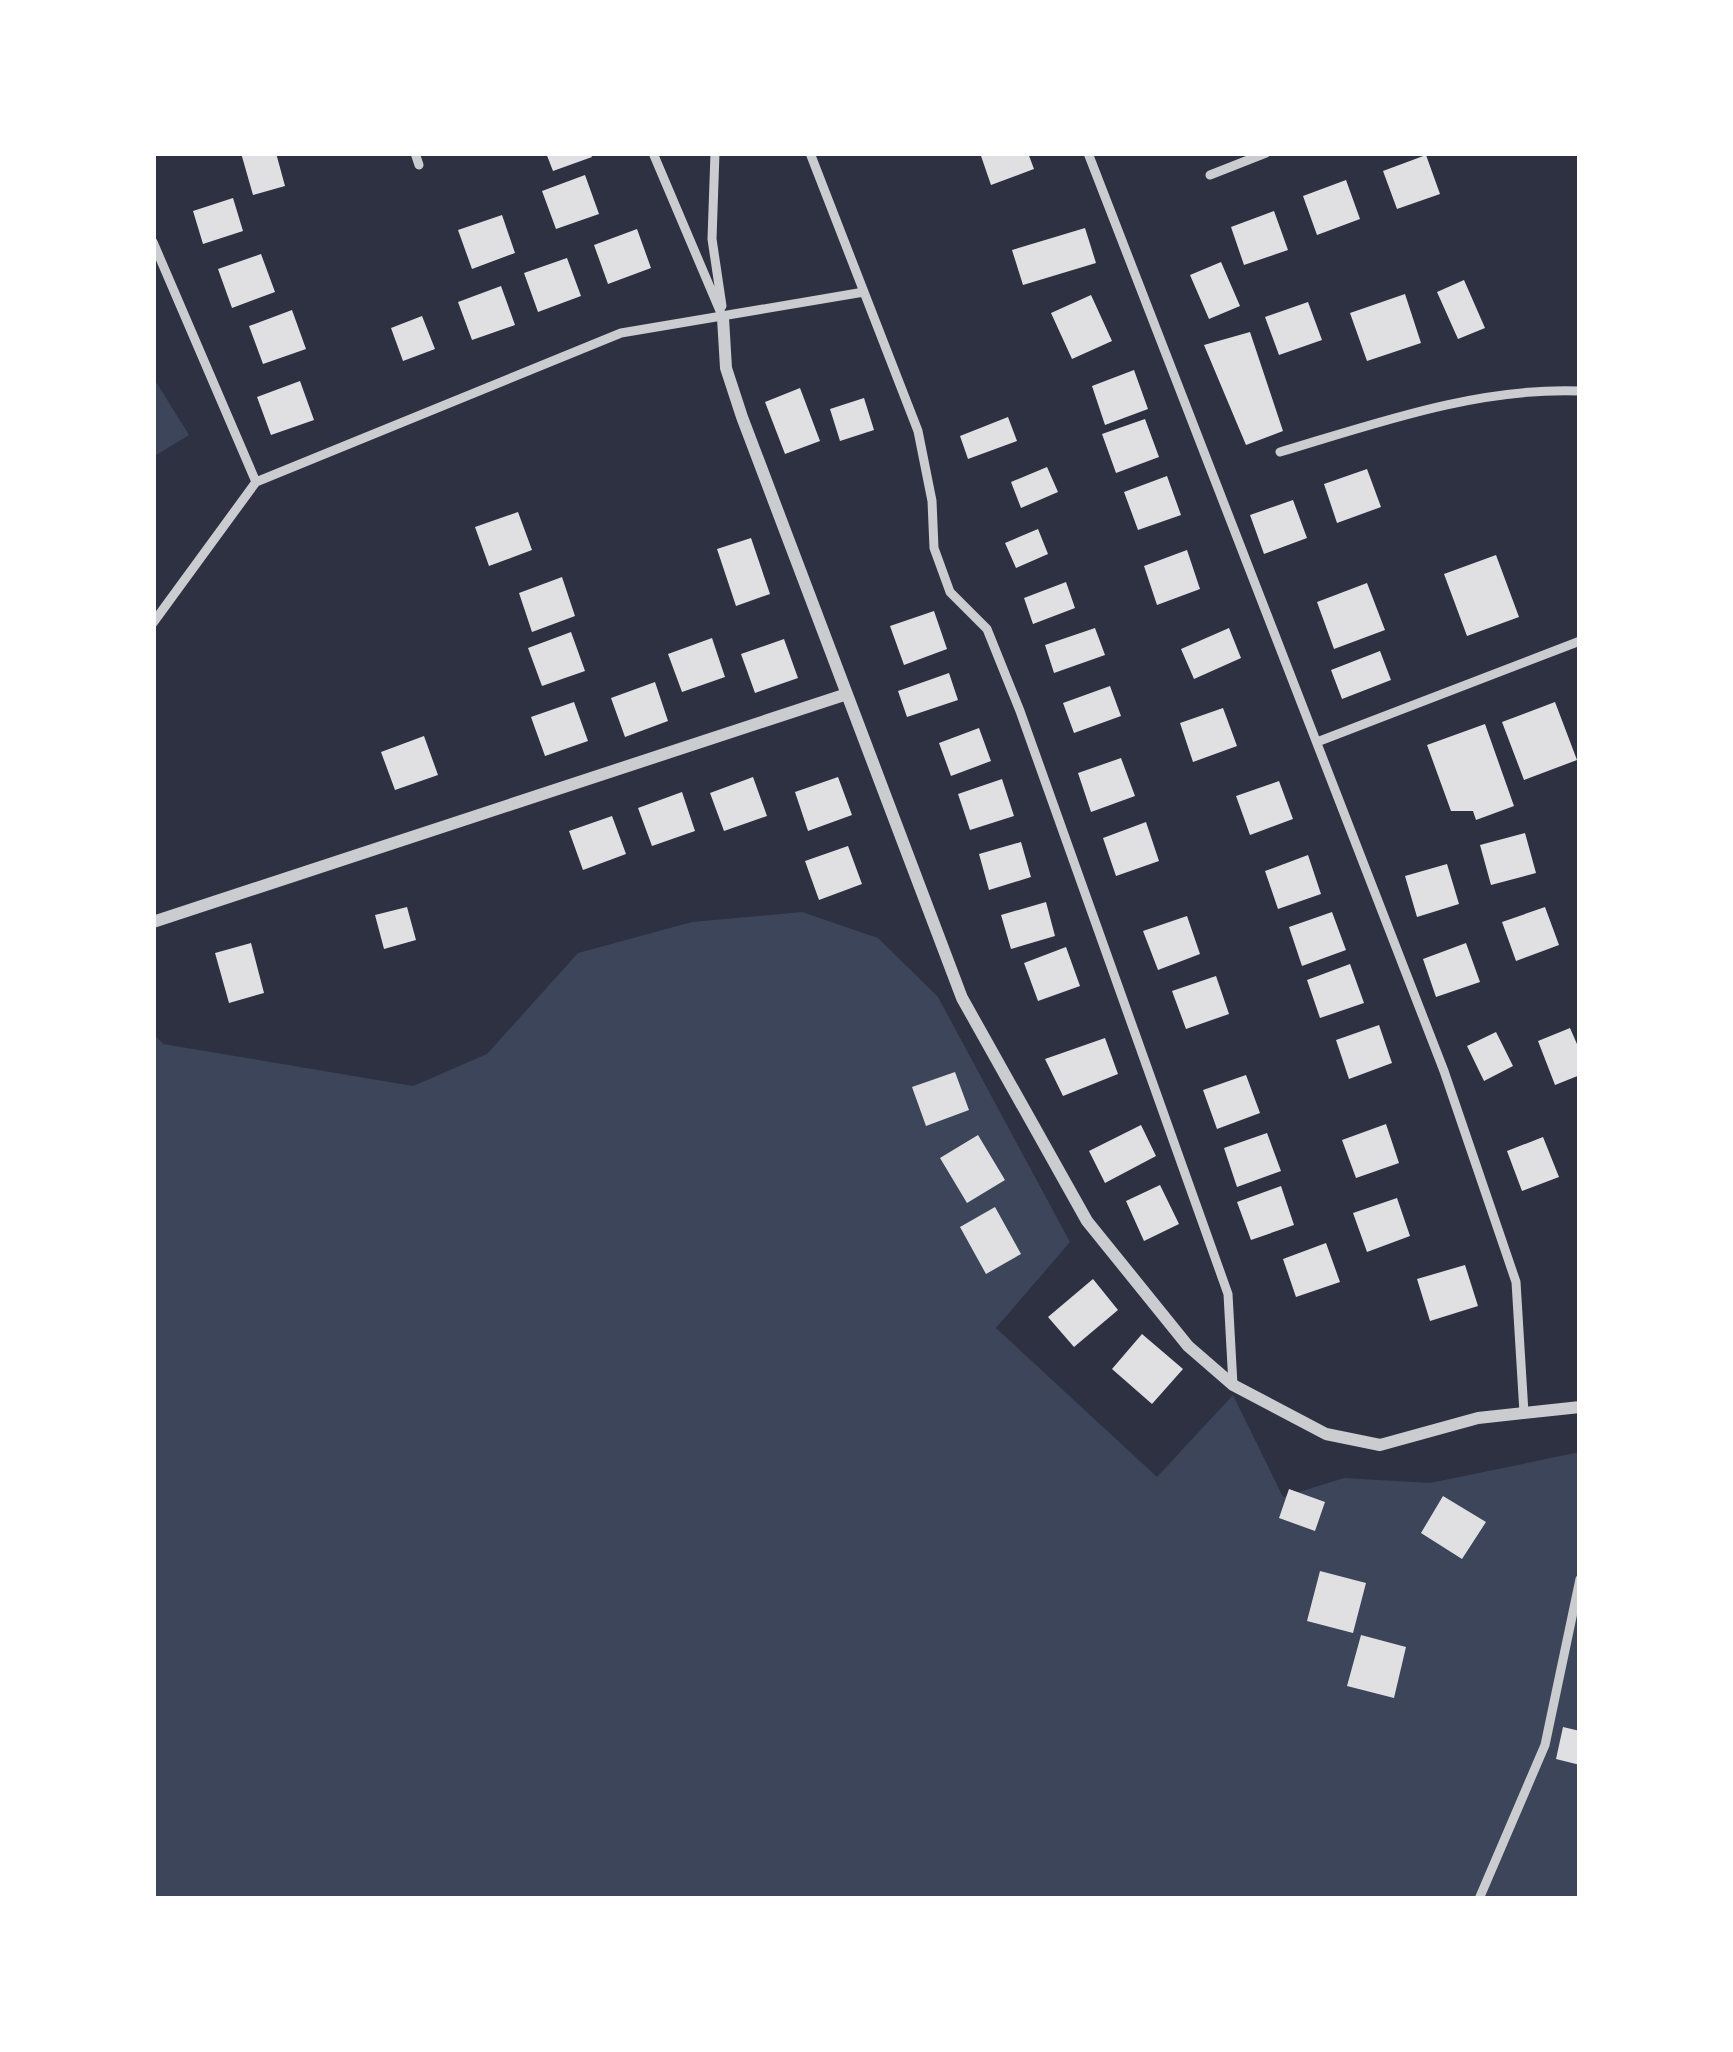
<svg xmlns="http://www.w3.org/2000/svg" width="1733" height="2052" font-family="'PT Sans Narrow',sans-serif">
<style>
.green{fill:#3c4559}
.building{fill:#e0e0e3}
.lines{fill:none;stroke-linecap:round;stroke-linejoin:round}
.service{stroke:#caccd0;stroke-width:9}
.minor{stroke:#caccd0;stroke-width:12}
</style>
<rect width="100%" height="100%" fill="#2d3142"/>
<path class="green" d="M153,377L189,435L153,457Z
M802,912L878,938L938,997L1070,1242L996,1328L1157,1477L1233,1395L1283,1497L1344,1478L1430,1483L1580,1452V1899H153V1033L163,1044L413,1086L487,1054L578,953L692,922Z"/>
<path class="building" d="M241,153H276L285,186L253,195Z
M546,153H590L592,157L553,171Z
M980,153H1028L1034,169L991,185Z
M1426,155L1440,194L1397,209L1383,171Z
M585,175L599,214L556,229L542,191Z
M1346,180L1360,219L1317,235L1303,196Z
M233,198L243,231L203,244L193,211Z
M1274,211L1288,250L1244,265L1231,227Z
M502,215L515,253L472,269L458,230Z
M1085,228L1096,263L1023,285L1012,250Z
M637,229L651,268L608,284L594,245Z
M261,254L275,292L232,308L218,269Z
M567,258L581,296L538,312L524,273Z
M1221,262L1240,306L1209,319L1190,275Z
M1464,280L1485,328L1458,339L1437,292Z
M501,286L515,325L472,340L458,302Z
M1405,294L1421,343L1367,361L1350,313Z
M1091,295L1112,341L1072,359L1051,313Z
M1308,302L1322,340L1279,355L1265,317Z
M292,310L306,349L263,364L249,326Z
M422,316L435,349L403,361L391,328Z
M1250,332L1283,431L1246,445L1204,345Z
M1134,370L1148,409L1105,425L1092,386Z
M300,381L314,420L271,435L257,397Z
M800,388L820,441L785,454L765,402Z
M864,398L874,430L840,441L830,409Z
M1008,417L1017,441L968,459L960,436Z
M1145,419L1159,457L1116,473L1102,434Z
M1047,467L1058,492L1021,508L1011,482Z
M1367,469L1381,507L1337,523L1324,484Z
M1167,476L1181,515L1138,530L1124,492Z
M1293,500L1307,538L1264,554L1250,515Z
M518,512L532,550L489,566L475,527Z
M1038,529L1048,554L1016,568L1005,543Z
M751,538L770,594L736,606L717,549Z
M1187,550L1200,589L1157,605L1144,566Z
M1496,555L1519,617L1467,636L1444,574Z
M562,577L575,616L532,632L519,593Z
M1066,582L1075,608L1033,624L1024,598Z
M1367,583L1385,630L1334,649L1317,602Z
M934,611L947,649L904,665L890,626Z
M1095,628L1105,655L1054,673L1045,645Z
M1229,628L1241,658L1194,679L1181,649Z
M571,632L585,671L542,686L528,648Z
M712,638L725,677L682,692L668,654Z
M784,639L798,678L755,693L741,654Z
M1380,651L1391,680L1342,699L1331,670Z
M949,673L958,700L907,717L898,691Z
M655,682L668,721L625,737L611,698Z
M1110,686L1121,716L1074,733L1063,703Z
M574,702L588,741L545,756L531,717Z
M1555,702L1577,760L1524,780L1502,722Z
M1223,708L1237,746L1193,762L1180,723Z
M1485,724L1514,806L1476,820L1473,811H1451L1427,745Z
M979,728L991,761L951,776L939,743Z
M424,736L438,775L395,790L381,752Z
M1121,758L1135,796L1091,812L1078,773Z
M753,777L767,816L724,831L710,793Z
M838,777L852,815L808,831L795,792Z
M1002,779L1014,816L970,830L958,794Z
M1279,781L1293,819L1250,835L1236,796Z
M682,792L695,831L652,846L638,808Z
M612,816L626,854L583,870L569,831Z
M1146,822L1159,861L1116,876L1103,838Z
M1525,833L1536,873L1491,885L1480,845Z
M1021,842L1031,877L989,890L979,854Z
M848,846L862,884L819,900L805,861Z
M1308,855L1321,894L1278,909L1265,871Z
M1447,864L1459,904L1417,917L1405,876Z
M1046,902L1055,936L1011,949L1001,915Z
M407,907L416,940L384,949L375,915Z
M1545,907L1559,945L1516,961L1502,922Z
M1332,912L1346,950L1302,966L1289,927Z
M1187,916L1200,954L1158,970L1143,931Z
M251,943L264,993L229,1003L215,953Z
M1466,943L1480,982L1436,997L1423,959Z
M1066,947L1080,986L1038,1001L1024,963Z
M1350,964L1364,1003L1320,1018L1307,980Z
M1216,976L1229,1014L1186,1029L1172,991Z
M1379,1025L1392,1063L1349,1079L1336,1040Z
M1570,1028L1580,1051V1075L1555,1085L1538,1041Z
M1496,1032L1513,1066L1484,1081L1467,1046Z
M1105,1038L1118,1074L1063,1096L1045,1059Z
M955,1072L969,1110L926,1126L912,1087Z
M1246,1075L1260,1113L1217,1129L1203,1090Z
M1386,1124L1399,1163L1356,1178L1342,1140Z
M1141,1125L1156,1156L1105,1183L1089,1151Z
M1267,1133L1281,1171L1237,1187L1224,1148Z
M978,1135L1005,1180L967,1203L940,1158Z
M1543,1137L1559,1177L1522,1191L1507,1151Z
M1160,1185L1179,1224L1144,1241L1126,1201Z
M1281,1186L1294,1225L1251,1240L1237,1202Z
M1397,1198L1410,1236L1367,1252L1353,1213Z
M995,1207L1021,1254L986,1274L960,1227Z
M1326,1243L1340,1282L1296,1297L1283,1259Z
M1465,1265L1478,1306L1430,1321L1417,1279Z
M1093,1279L1118,1310L1074,1347L1048,1317Z
M1142,1334L1183,1369L1152,1404L1112,1369Z
M1289,1489L1325,1502L1315,1531L1279,1518Z
M1443,1496L1486,1522L1462,1559L1421,1533Z
M1320,1571L1366,1583L1353,1633L1307,1621Z
M1361,1635L1406,1647L1394,1698L1347,1686Z
M1563,1727L1580,1731V1765L1556,1759Z"/>
<g class="lines">
<path class="service" d="M415,153L419,165
M653,153L723,318
M715,153L712,239L722,306
M810,153L918,431L932,501L934,548L950,592L987,629L1020,711L1228,1294L1233,1385
M1088,153L1444,1071L1516,1282L1524,1413
M1210,175L1266,153
M153,242L256,482
M1280,452C1377,423 1478,387 1580,391
M153,623L256,482L621,333L864,292
M1317,742L1580,641
M1479,1899L1545,1745L1580,1579"/>
<path class="minor" d="M723,318L726,368L742,417L962,998L1087,1221L1188,1346L1233,1385L1326,1434L1380,1445L1478,1418L1580,1407
M153,922L847,694"/>
</g>
<rect width="1733" height="2052" fill="none" stroke="#ffffff" stroke-width="312"/>
</svg>
